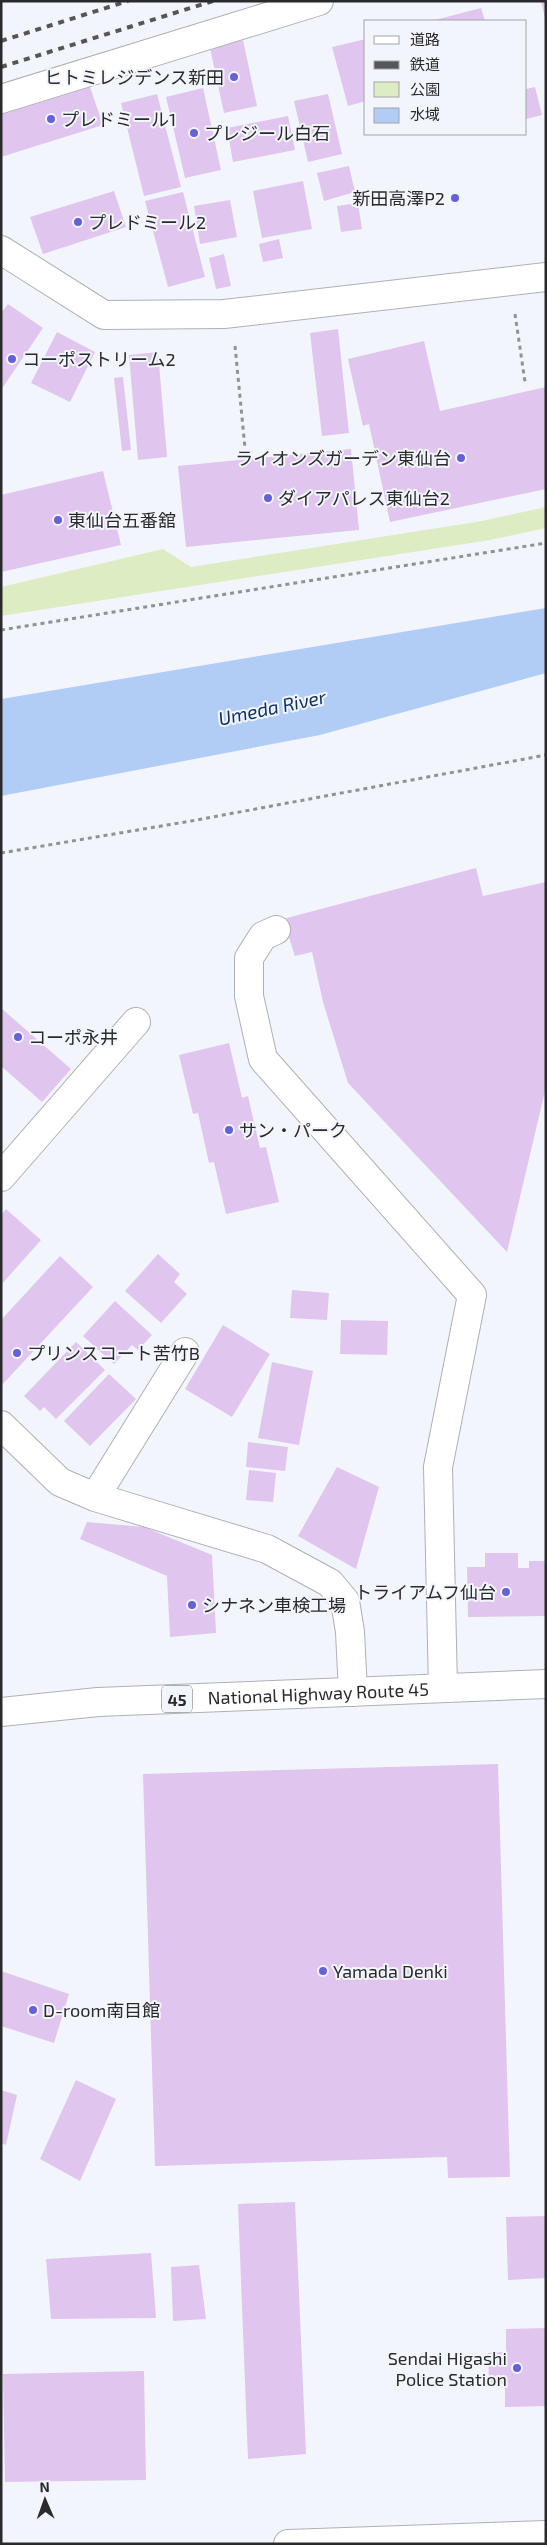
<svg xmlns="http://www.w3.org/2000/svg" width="547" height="2545" font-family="'Exo 2','Noto Sans JP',sans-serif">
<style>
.green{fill:#deecc4}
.water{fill:#b1cdf5}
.building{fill:#e0c5ef}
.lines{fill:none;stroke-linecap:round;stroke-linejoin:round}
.minor-casing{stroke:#afb0b7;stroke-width:30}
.highway-casing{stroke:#afb0b7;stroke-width:30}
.path{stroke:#919297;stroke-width:3;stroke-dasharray:4 4;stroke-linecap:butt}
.minor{stroke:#fff;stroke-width:28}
.highway{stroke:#fff;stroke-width:28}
.rail{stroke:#56565a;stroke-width:4;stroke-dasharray:6 6;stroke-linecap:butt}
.poi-dot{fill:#6660d9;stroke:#f3f5fc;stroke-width:2}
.labels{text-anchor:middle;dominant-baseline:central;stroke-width:4;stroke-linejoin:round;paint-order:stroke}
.shield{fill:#f3f5fc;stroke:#66676b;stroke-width:1}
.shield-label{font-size:16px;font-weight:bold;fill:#2a2a2d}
.poi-label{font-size:18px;fill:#2a2a2d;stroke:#f3f5fc;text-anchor:start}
.street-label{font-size:18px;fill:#2a2a2d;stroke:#f3f5fc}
.water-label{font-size:19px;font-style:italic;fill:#0e3161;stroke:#f3f5fc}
</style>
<rect width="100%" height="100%" fill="#f3f5fc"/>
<path class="green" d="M546,507V528L490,540L1,616V587L163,549L191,567L482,521Z"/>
<path class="water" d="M546,608V673L320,735L1,796V699Z"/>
<path class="building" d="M541,1H546V18H545Z
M481,8L485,21H431Z
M366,39V101L348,106L332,47Z
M243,40L257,106L224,113L210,48Z
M89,84L103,125L1,157V112Z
M535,87L542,115L526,119V89Z
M203,88L221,170L185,178L166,97Z
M157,94L181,187L144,196L121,103Z
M328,94L342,154L308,162L294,101Z
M288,116L295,150L233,162L227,128Z
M349,166L355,192L324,201L317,173Z
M303,181L312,229L262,238L253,191Z
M114,191L126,227L43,254L30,217Z
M183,192L205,277L168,287L145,201Z
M230,200L237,237L200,244L194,206Z
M358,203L362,229L341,232L337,206Z
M279,239L283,258L263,262L259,244Z
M224,254L231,286L216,289L209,258Z
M8,304L43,328L1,390V313Z
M338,329L349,433L322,436L310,333Z
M57,332L95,352L70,402L31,383Z
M424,341L440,411L546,387V489L390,522L369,424L363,426L348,359Z
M158,352L167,457L138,460L129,355Z
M123,377L131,450L122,451L114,378Z
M351,449L359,530L186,547L178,466Z
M103,471L121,545L1,572V495Z
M476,868L483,896L546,882V1087L507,1252L348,1083L323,1002L312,952L295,956L283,919Z
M1,1008L71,1069L42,1102L1,1066Z
M229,1043L242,1098L248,1096L260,1148L266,1147L279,1202L226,1214L214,1162L209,1163L198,1113L193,1114L179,1055Z
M6,1209L41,1240L1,1285V1215Z
M158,1254L180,1274L174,1282L187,1294L161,1323L125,1291Z
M60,1256L93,1287L1,1386V1320Z
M292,1290L329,1293L327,1320L290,1318Z
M115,1301L152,1335L138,1350L132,1345L114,1364L83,1336Z
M341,1320L388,1321L387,1355L340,1354Z
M223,1325L270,1354L232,1417L185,1389Z
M76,1342L105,1370L56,1419L44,1407L40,1411L24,1396Z
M272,1362L313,1371L299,1445L258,1438Z
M109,1374L136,1399L90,1446L64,1421Z
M248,1442L288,1447L285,1471L246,1467Z
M337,1467L379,1487L356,1569L298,1536Z
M249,1470L276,1473L273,1502L246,1500Z
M87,1522L144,1527L212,1555L216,1633L170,1637L167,1576L80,1539Z
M485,1553H518V1568H529V1561H546V1616L468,1617L467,1567H485Z
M498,1764L510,2177L448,2178L447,2157L155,2166L143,1774Z
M1,1971L69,1994L54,2043L1,2026Z
M76,2080L116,2099L80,2181L40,2159Z
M1,2090L17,2095L6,2145L1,2143Z
M295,2202L306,2454L248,2459L238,2204Z
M546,2216V2278L508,2280L506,2217Z
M151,2253L156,2318L51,2319L46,2259Z
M199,2265L206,2319L173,2321L171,2267Z
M546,2328V2406L505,2407V2384H489L488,2353L506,2352V2329Z
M144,2371L146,2480L5,2482L3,2374Z"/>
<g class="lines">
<defs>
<path id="minor" d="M1,99L319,1
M1,250L104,315L224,314L546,277
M276,930L263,936L249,958V996L263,1059L472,1295L438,1467L443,1688
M1,1177L136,1022
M1,1425L60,1482L95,1497L267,1549L330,1583L345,1601L350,1632L353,1692
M95,1497L185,1352
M288,2544L546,2535"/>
<g id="highway">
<path id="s1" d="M1,1712L98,1702L546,1684"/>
</g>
</defs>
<use href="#minor" class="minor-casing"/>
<use href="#highway" class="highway-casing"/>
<path class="path" d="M515,314L525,382
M235,346L245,448
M1,630L546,543
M1,853L191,821L546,755"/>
<use href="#minor" class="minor"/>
<use href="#highway" class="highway"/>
<path class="rail" d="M1,41L128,1
M1,67L213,1"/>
</g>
<g class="poi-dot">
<circle cx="234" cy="77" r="5"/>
<circle cx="51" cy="119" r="5"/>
<circle cx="194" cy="133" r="5"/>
<circle cx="455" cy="198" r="5"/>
<circle cx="78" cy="222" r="5"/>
<circle cx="12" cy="359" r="5"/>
<circle cx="461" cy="458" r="5"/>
<circle cx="268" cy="498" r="5"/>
<circle cx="58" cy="520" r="5"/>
<circle cx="18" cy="1037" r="5"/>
<circle cx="229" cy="1130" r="5"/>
<circle cx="17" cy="1353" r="5"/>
<circle cx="506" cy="1592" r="5"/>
<circle cx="192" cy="1605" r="5"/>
<circle cx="323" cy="1971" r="5"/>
<circle cx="33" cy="2010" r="5"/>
<circle cx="517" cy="2368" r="5"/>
</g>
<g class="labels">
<rect class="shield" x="162" y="1685.5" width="30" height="27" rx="4"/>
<g class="shield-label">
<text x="177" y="1699">45</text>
</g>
<g class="poi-label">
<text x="224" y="77" text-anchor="end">ヒトミレジデンス新田</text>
<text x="61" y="119">プレドミール1</text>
<text x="204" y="133">プレジール白石</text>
<text x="445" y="198" text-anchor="end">新田高澤P2</text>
<text x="88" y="222">プレドミール2</text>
<text x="22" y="359">コーポストリーム2</text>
<text x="451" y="458" text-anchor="end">ライオンズガーデン東仙台</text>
<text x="278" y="498">ダイアパレス東仙台2</text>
<text x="68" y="520">東仙台五番舘</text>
<text x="28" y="1037">コーポ永井</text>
<text x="239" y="1130">サン・パーク</text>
<text x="27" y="1353">プリンスコート苦竹B</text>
<text x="496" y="1592" text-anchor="end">トライアムフ仙台</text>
<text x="202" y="1605">シナネン車検工場</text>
<text x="333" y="1971">Yamada Denki</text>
<text x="43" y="2010">D-room南目館</text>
<text x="507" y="2358" text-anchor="end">Sendai Higashi<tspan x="507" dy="21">Police Station</tspan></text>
</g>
<g class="street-label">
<text stroke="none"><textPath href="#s1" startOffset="318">National Highway Route 45</textPath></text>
</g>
<g class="water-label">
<text transform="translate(272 707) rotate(-12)">Umeda River</text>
</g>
</g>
<rect width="547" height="2545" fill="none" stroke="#2a2a2d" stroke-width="5"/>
<rect x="364" y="20" width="162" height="115" fill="#f3f5fc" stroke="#a3a4a9"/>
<rect x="374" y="36" width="25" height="8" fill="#ffffff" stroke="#a3a4a9"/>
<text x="410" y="45" font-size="15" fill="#2a2a2d">道路</text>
<rect x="374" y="61" width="25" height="8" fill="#56565a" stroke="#a3a4a9"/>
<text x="410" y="70" font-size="15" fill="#2a2a2d">鉄道</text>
<rect x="374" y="82" width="25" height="15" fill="#deecc4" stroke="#a3a4a9"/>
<text x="410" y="95" font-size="15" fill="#2a2a2d">公園</text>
<rect x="374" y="108" width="25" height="15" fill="#b1cdf5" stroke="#a3a4a9"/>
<text x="410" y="120" font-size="15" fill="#2a2a2d">水域</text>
<g transform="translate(45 2500) rotate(358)" stroke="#f3f5fc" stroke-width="4" paint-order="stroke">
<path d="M0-4L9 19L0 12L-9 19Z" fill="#2a2a2d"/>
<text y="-8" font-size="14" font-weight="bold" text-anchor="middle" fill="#2a2a2d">N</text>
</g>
</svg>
